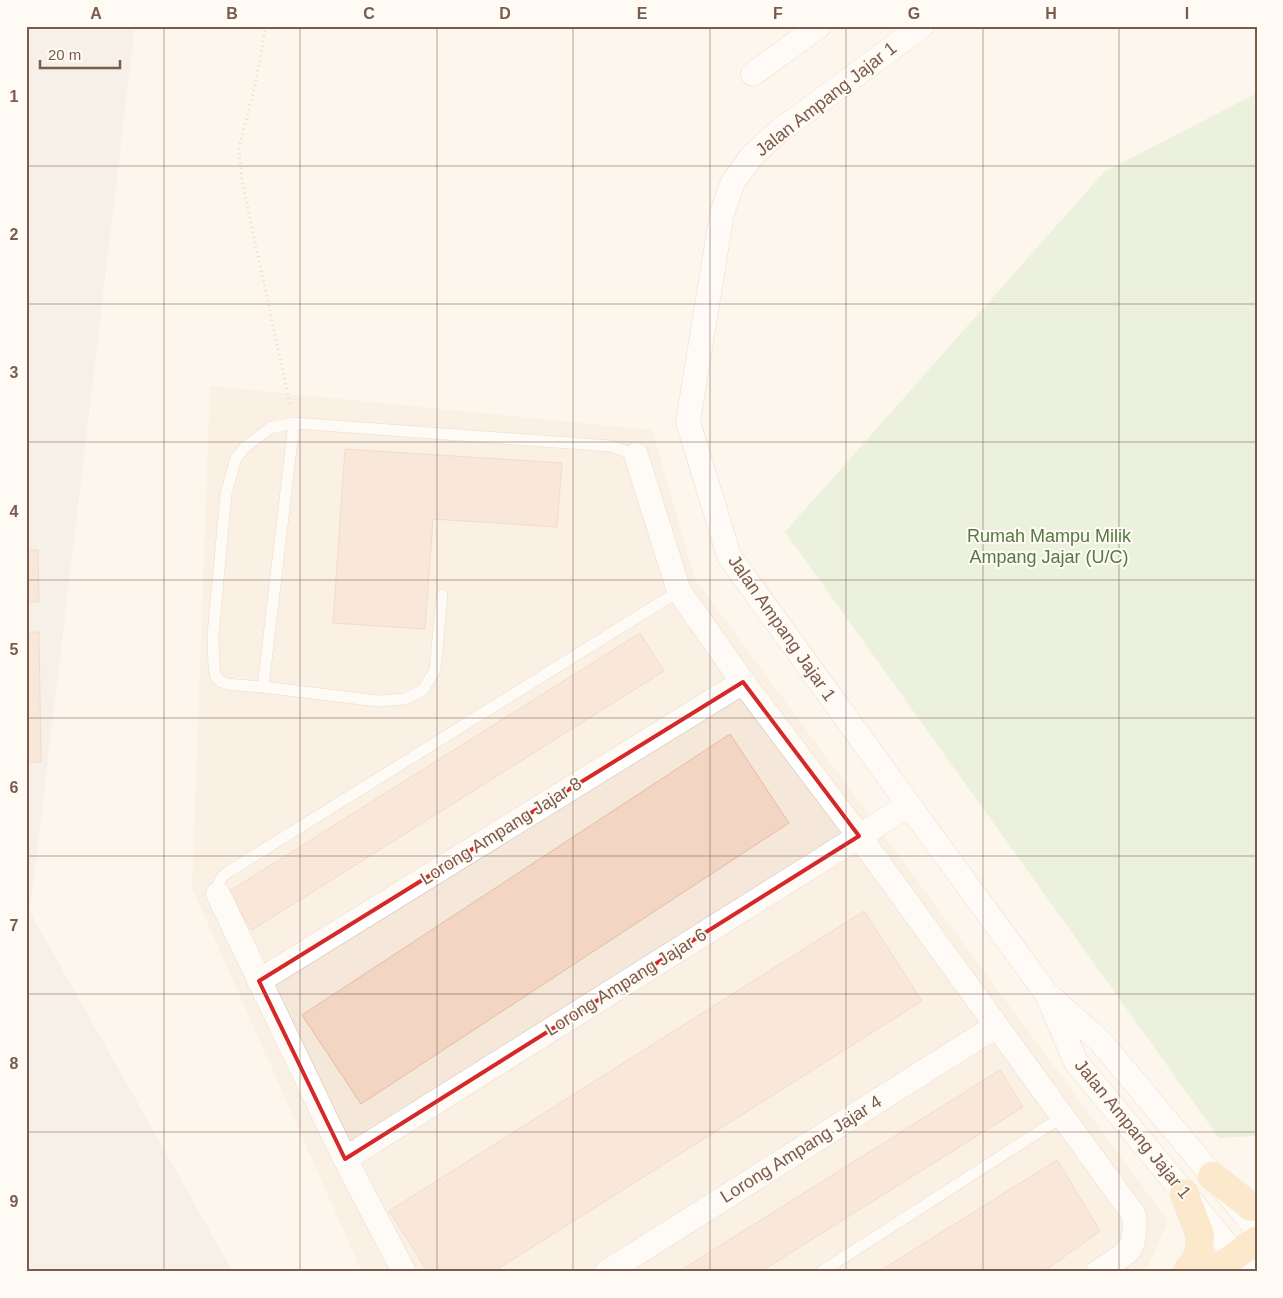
<svg xmlns="http://www.w3.org/2000/svg" width="1283" height="1298" font-family="Arial,sans-serif">
<style>
.residential{fill:#f5e8da}
.industrial{fill:#efe9e4}
.green{fill:#d8ecc9}
.building{fill:#f3d5c3;stroke:#e6bba3}
.lines{fill:none;stroke-linecap:round;stroke-linejoin:round}
.service-casing{stroke:#d1beb0;stroke-width:12}
.minor-casing{stroke:#d1beb0;stroke-width:25}
.primary-casing{stroke:#dad1cd;stroke-width:29}
.path{stroke:#d9b8a5;stroke-width:3;stroke-dasharray:1 4;stroke-linecap:butt}
.service{stroke:#fff;stroke-width:11}
.minor{stroke:#fff;stroke-width:24}
.primary{stroke:#fbd9a5;stroke-width:28}
.marked{fill:none;stroke:#d62828;stroke-width:4;stroke-linejoin:round}
.grid{fill:none;stroke:#7a5c4d;stroke-width:1;stroke-opacity:0.55}
.labels{text-anchor:middle;dominant-baseline:central;stroke-width:4;stroke-linejoin:round;paint-order:stroke}
.street-label{font-size:18px;fill:#7a5c4d;stroke:#fffaf3}
.park-label{font-size:18px;fill:#537a41;stroke:#fffaf3}
.neatline{fill:none;stroke:#7a5c4d;stroke-width:2}
.grid-label{font-size:16px;text-anchor:middle;font-weight:bold;fill:#7a5c4d}
</style>
<rect width="100%" height="100%" fill="#fdf6ec"/>
<path class="residential" d="M210,386L652,430L695,579L1168,1221L1148,1267L1142,1272H362L192,888Z"/>
<path class="industrial" d="M26,26H135L30,912L233,1272H26Z"/>
<path class="green" d="M1257,93V1136L1219,1138L785,532L1104,172Z"/>
<path class="building" d="M345,449L562,463L557,527L433,519L425,629L333,623Z
M26,550H38L39,602H26Z
M26,632H39L41,762H26Z
M640,633L664,671L252,930L228,892Z
M730,734L789,823L361,1104L302,1015Z
M864,911L922,1001L493,1272H428L389,1211Z
M1000,1070L1023,1107L760,1272H678Z
M1057,1160L1100,1231L1043,1272H878Z"/>
<g class="lines">
<defs>
<path id="service" d="M294,423L270,428L245,447L236,458L226,494L213,635L214,667L216,677L220,681L227,684L263,687L378,701L405,699L423,690L435,670L442,595
M263,687L294,423L611,446L636,455
M218,894C218,883 219,878 228,872L679,591
M821,1272L1062,1117"/>
<path id="minor" d="M922,26L778,132L752,156L733,182L722,213L688,422L729,556L909,805L1046,993L1101,1042L1257,1229
M753,74L819,26
M636,455L679,591L743,682L859,836L1134,1215C1137,1254 1128,1251 1098,1272
M218,894L345,1159L404,1272
M259,981L743,682
M1049,999L1076,1062L1249,1272
M345,1159L909,805
M607,1272L996,1026"/>
<path id="primary" d="M1212,1176L1251,1207H1257
M1184,1193L1200,1234L1199,1256L1187,1272
M1213,1272L1257,1240"/>
</defs>
<use href="#service" class="service-casing"/>
<use href="#minor" class="minor-casing"/>
<use href="#primary" class="primary-casing"/>
<path class="path" d="M266,26L255,85L239,149L242,181L290,405"/>
<use href="#service" class="service"/>
<use href="#minor" class="minor"/>
<use href="#primary" class="primary"/>
</g>
<path d="M0 0H1283V1298H0ZM743,682L859,836L345,1159L259,981Z" fill="#fdf6ec" fill-opacity=".55" fill-rule="evenodd"/>
<path class="marked" d="M743,682L859,836L345,1159L259,981Z"/>
<path class="grid" d="M164,26V1272M300,26V1272M437,26V1272M573,26V1272M710,26V1272M846,26V1272M983,26V1272M1119,26V1272M26,166H1257M26,304H1257M26,442H1257M26,580H1257M26,718H1257M26,856H1257M26,994H1257M26,1132H1257"/>
<g class="labels">
<g class="street-label">
<text transform="translate(826 99) rotate(-38)">Jalan Ampang Jajar 1</text>
<text transform="translate(782 628) rotate(55)">Jalan Ampang Jajar 1</text>
<text transform="translate(501 831) rotate(-32)">Lorong Ampang Jajar 8</text>
<text transform="translate(626 982) rotate(-32)">Lorong Ampang Jajar 6</text>
<text transform="translate(1133 1129) rotate(51)">Jalan Ampang Jajar 1</text>
<text transform="translate(801 1149) rotate(-32)">Lorong Ampang Jajar 4</text>
</g>
<g class="park-label">
<text x="1049" y="536">Rumah Mampu Milik<tspan x="1049" dy="21">Ampang Jajar (U/C)</tspan></text>
</g>
</g>
<rect width="1283" height="1298" fill="none" stroke="#fffaf3" stroke-width="55"/>
<path d="M40 60v8h80v-8" fill="none" stroke="#7a5c4d" stroke-width="2.5"/>
<text x="48" y="60" font-size="15" fill="#7a5c4d" stroke="#fffaf3" stroke-width="4" paint-order="stroke">20 m</text>
<rect x="28" y="28" width="1228" height="1242" class="neatline"/>
<g class="grid-label">
<text x="96" y="19">A</text>
<text x="232" y="19">B</text>
<text x="369" y="19">C</text>
<text x="505" y="19">D</text>
<text x="642" y="19">E</text>
<text x="778" y="19">F</text>
<text x="914" y="19">G</text>
<text x="1051" y="19">H</text>
<text x="1187" y="19">I</text>
<text x="14" y="102">1</text>
<text x="14" y="240">2</text>
<text x="14" y="378">3</text>
<text x="14" y="517">4</text>
<text x="14" y="655">5</text>
<text x="14" y="793">6</text>
<text x="14" y="931">7</text>
<text x="14" y="1069">8</text>
<text x="14" y="1207">9</text>
</g>
</svg>
